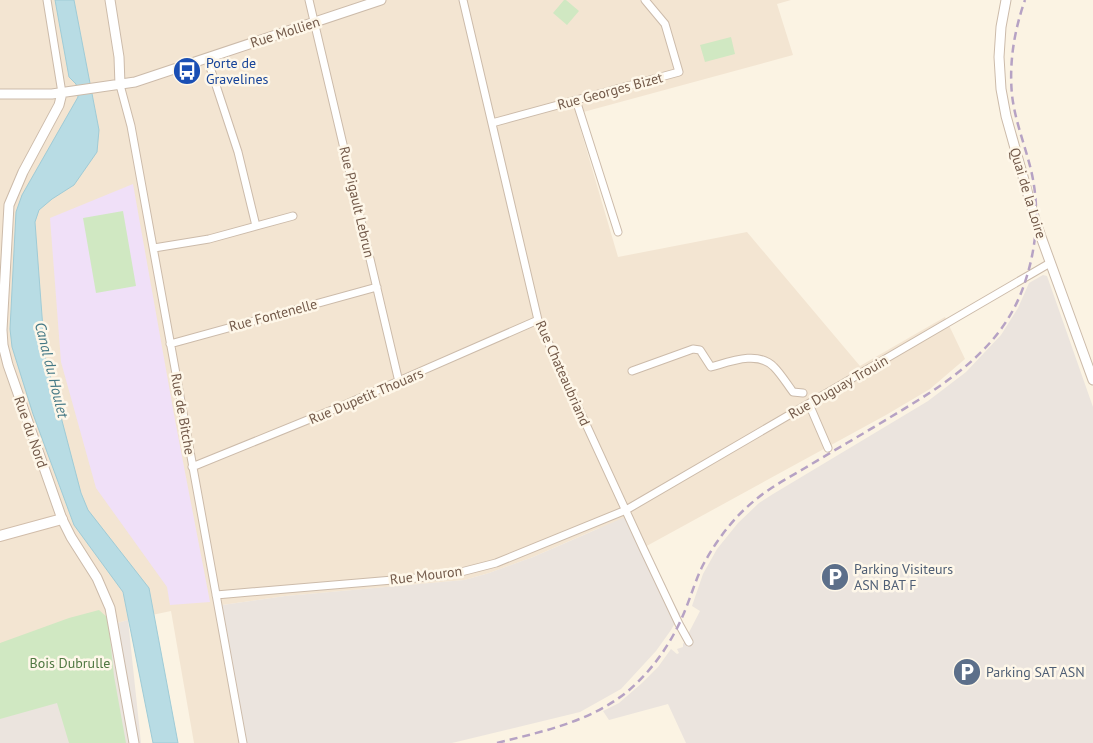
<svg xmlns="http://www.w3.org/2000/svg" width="1093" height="743" font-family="'PT Sans',sans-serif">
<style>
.residential{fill:#f3e5d2}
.industrial{fill:#ebe4de}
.education{fill:#f0e0f8}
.green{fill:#d0e8c2}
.water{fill:#b8dce4;stroke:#9fcbd6}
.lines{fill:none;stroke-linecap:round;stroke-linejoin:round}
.minor-casing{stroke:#cba;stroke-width:9}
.tertiary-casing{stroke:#cba;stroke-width:11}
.secondary-casing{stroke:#d1bdaa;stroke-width:12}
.minor{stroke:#fff;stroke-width:7}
.tertiary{stroke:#fff;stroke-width:9}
.secondary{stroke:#fff;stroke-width:10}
.rail{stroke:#b6a2c4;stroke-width:2.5;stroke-dasharray:8 5;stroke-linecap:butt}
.labels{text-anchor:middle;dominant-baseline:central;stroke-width:5;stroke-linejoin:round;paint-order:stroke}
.street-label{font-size:14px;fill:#735a4a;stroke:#fef7e9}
.transit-label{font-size:14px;fill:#164399;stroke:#fef7e9;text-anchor:start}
.service-label{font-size:14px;fill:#4e5e75;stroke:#fef7e9;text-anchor:start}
.park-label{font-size:14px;fill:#507842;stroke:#fef7e9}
.water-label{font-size:15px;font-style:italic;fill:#447885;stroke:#fef7e9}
</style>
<rect width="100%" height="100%" fill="#fbf3e3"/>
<path class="residential" d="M0,0H791L777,4L793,55L576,114L618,257L747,232L860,366L945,317L965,359L930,389L886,415L643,548L599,528L533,557L489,573L464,580L285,596L222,605L247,743H194L171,611L128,620L0,656Z"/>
<path class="industrial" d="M1043,275L1047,276L1093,407V743H686L668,704L609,720L603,711L619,703L642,683L658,667L671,649L677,654L679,653L677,649L683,647V644L700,611L692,606L703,574L717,549L738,523L759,503L773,494L928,401L966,372L1001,335L1018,308L1029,283Z
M625,517L680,614L671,630L656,651L621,689L580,712L452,743H247L222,605L285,596L464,580L489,573L533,557Z
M128,620L141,743H0V656Z"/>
<path class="education" d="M133,184L175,420L210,602L170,605L167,587L96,488L61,362L50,218Z"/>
<path class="green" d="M564,0H566L579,11L567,25L553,13Z
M731,37L735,54L705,62L700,45Z
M123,211L136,286L96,293L83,218Z
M99,610L108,618L114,676L126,743H69L57,703L0,719V643L69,618Z"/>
<path class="water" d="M55,0H74L99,130L97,152L74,185L52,199L39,210L35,222L45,356L81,493L88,510L149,588L178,743H153L123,592L74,525L33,414L12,347L10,329L16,212L22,195L78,97L76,84L69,77Z"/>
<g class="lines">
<defs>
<path id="minor" d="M47,0L62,93
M309,0L399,382
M463,0L538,320L643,548L679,624L689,642
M207,58L238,152L256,226
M120,85L131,126L243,743
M576,100L618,232
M492,123L679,72L665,24L645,0
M154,248L209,239L293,216
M170,344L377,287
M632,371L693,349L700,350L711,367C729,362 758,350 774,367C781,374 787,384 793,392L803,393
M809,404L828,448
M192,467L337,408L538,320
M216,595L440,576L461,572L496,563L626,510L1050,263"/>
<path id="tertiary" d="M110,0L119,57L120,85
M1006,0L1001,27L999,57L1001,89L1006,116L1036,223L1093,380
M62,93L59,105L23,172L9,205L2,330L3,345L8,365L62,519L71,537L97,578L110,608L134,743
M0,94H52L135,82L381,0"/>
<path id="secondary" d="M0,536L62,519"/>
</defs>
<use href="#minor" class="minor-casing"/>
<use href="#tertiary" class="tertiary-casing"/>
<use href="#secondary" class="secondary-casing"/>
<use href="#minor" class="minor"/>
<use href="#tertiary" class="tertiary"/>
<use href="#secondary" class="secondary"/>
<path class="rail" d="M497,743C544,731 590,722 628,691C654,669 674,639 686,608C692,593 696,579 703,565C716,541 733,518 754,501C769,488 788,478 805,468C833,451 861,435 889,418C944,385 1002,350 1024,285C1037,248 1040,208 1031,170C1025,145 1015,121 1012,95C1009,63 1014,31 1025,0"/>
</g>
<defs>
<symbol id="bus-disc" viewBox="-11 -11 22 22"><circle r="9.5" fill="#1a4fb4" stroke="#fef7e9"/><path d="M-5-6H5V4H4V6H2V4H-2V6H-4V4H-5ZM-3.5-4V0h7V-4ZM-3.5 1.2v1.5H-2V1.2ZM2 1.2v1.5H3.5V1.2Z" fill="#fff"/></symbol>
<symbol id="parking-disc" viewBox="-11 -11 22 22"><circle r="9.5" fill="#5c6f8a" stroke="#fef7e9"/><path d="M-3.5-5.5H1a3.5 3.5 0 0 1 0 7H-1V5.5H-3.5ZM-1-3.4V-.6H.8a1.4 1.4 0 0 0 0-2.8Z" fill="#fff"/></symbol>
</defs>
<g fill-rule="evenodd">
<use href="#bus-disc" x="171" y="55" width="32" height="32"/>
<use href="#parking-disc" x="819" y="561" width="32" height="32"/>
<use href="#parking-disc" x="951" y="656" width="32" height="32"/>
</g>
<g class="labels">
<g class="street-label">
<text transform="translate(285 32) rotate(-18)">Rue Mollien</text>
<text transform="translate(610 91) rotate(-15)">Rue Georges Bizet</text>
<text transform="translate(1028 193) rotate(73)">Quai de la Loire</text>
<text transform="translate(357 202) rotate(77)">Rue Pigault Lebrun</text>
<text transform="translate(273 315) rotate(-15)">Rue Fontenelle</text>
<text transform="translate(563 373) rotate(66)">Rue Chateaubriand</text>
<text transform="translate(838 387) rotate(-30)">Rue Duguay Trouin</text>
<text transform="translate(366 396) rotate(-23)">Rue Dupetit Thouars</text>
<text transform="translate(183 414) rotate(80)">Rue de Bitche</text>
<text transform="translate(31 432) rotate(71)">Rue du Nord</text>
<text transform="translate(426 575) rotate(-7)">Rue Mouron</text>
</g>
<g class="transit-label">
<text x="206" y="63">Porte de<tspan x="206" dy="16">Gravelines</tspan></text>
</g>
<g class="service-label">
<text x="854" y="569">Parking Visiteurs<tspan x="854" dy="16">ASN BAT F</tspan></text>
<text x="986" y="672">Parking SAT ASN</text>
</g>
<g class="park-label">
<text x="70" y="663">Bois Dubrulle</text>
</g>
<g class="water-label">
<text transform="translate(52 370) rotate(76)">Canal du Houlet</text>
</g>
</g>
</svg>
